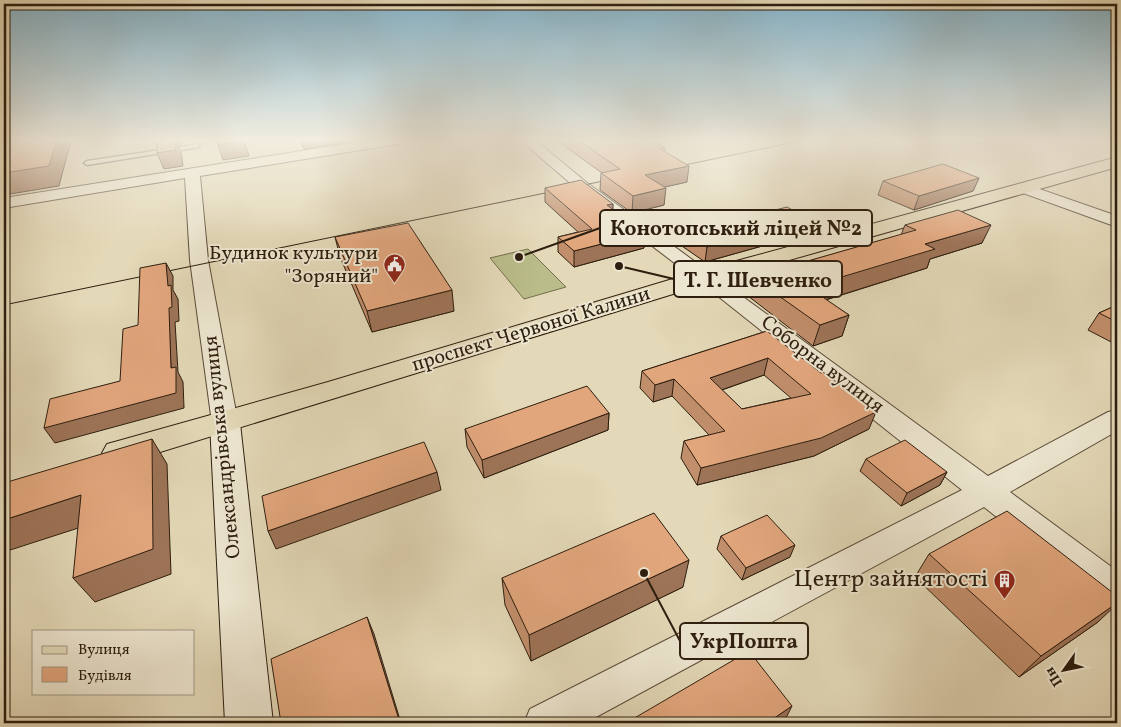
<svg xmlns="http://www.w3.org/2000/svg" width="1121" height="727" font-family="Vollkorn,serif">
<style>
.green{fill:#b9bd8a;stroke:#746e4c}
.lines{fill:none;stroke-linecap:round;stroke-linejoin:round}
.lane-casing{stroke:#5b4c39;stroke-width:3}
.street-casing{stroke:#5b4c39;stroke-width:2}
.secondary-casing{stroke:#2e1e0f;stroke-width:2}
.primary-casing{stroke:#2e1e0f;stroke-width:2}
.lane{fill:#ede6d0;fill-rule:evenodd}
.street{fill:#ede6d0;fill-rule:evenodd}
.secondary{fill:#ede6d0;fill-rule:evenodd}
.primary{fill:#e3d8b7;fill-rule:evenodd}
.tram{stroke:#2e1e0f;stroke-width:1}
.wall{fill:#c28f6c;stroke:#2e1e0f;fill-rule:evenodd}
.shaded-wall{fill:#9e7458;stroke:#2e1e0f}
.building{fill:#e2a67d;stroke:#2e1e0f;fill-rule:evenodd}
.labels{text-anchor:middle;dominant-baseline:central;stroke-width:4;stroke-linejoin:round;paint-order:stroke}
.poi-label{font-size:20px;fill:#2e1e0f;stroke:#ede6d0;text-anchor:end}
.street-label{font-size:20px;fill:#2e1e0f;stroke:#ede6d0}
.near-poi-label{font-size:24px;fill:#2e1e0f;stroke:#ede6d0;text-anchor:end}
.leader{fill:none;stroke:#2e1e0f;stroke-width:2}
.callout-dot{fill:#2e1e0f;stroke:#ede6d0;stroke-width:2}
.callout{fill:#ede6d0;stroke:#2e1e0f;stroke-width:2}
.callout-label{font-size:21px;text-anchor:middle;font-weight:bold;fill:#2e1e0f}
</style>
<rect width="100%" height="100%" fill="#e3d8b7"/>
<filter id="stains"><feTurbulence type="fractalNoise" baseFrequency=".004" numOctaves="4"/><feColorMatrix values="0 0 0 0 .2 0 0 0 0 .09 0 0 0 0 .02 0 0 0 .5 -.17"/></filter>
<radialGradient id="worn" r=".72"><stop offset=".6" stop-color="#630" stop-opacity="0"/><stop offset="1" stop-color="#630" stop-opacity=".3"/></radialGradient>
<path class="green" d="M528,249L566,287L524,299L490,258Z"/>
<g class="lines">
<defs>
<path id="lane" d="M194,140H200L199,147L87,165L84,163L87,161L194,145Z"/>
<path id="street" d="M371,140H404L398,144L200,176L208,260L238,423L234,430L225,432L216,430L212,423L190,260L185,178L4,208V198Z
M520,140H535L586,182L988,476L1108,412L1117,410V431L1010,492L1117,571V607L1105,602L984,507L585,723H524L530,709L962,490L714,293L576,188Z
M1028,185L1117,216V227L1023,193L1020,190L1023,187Z"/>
<path id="secondary" d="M225,412L236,415L240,423L273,723H225L210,423L214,415Z"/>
<path id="primary" d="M1117,157V167L712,282L118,465L107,462L102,453L107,444L118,441L328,382L696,272Z"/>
</defs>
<use href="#lane" class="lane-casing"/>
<use href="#street" class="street-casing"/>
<use href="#secondary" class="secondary-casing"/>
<use href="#primary" class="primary-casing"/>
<use href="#lane" class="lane"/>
<use href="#street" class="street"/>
<use href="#secondary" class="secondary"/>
<use href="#primary" class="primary"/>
<path class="tram" d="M1104,140L1117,144
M675,167L805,140
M4,305L613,179"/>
</g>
<path class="wall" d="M299,140H362L304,149Z
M556,140H651L665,148V152L687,182L664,187V205L632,213L600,190L601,173H602Z
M979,178L973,191L914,210L878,195L883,181Z
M545,188L613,204V209L644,248L574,267L558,252V237L578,232L545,202Z
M809,219L805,234L705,262L679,244L681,229Z
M905,225L982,243L930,259L927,268L826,300L849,315L842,336L813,346L748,296L752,277L901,235Z
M335,237L454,311L372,332L340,257Z
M1117,305V345L1088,330L1099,313Z
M767,331L869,429L814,456L697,485L681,458L684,441L709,435L672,396L653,402L640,388L642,371ZM764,375L791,398L742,409L722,390Z
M609,413L608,430L484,478L467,447L465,429Z
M866,459L947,472L940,485L901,506L860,471Z
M721,536L790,557L742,580L717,549Z
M929,554L1098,622L1019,677L915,577Z
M502,578L683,587L531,661L505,605Z"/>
<path class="shaded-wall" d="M57,140H71L59,186L4,195V173Z
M160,140H179L180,145H178L181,152L183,166L164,169L157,153Z
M302,140H362L304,149Z
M244,141L249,156L223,160L218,145Z
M689,166L687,182L643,192L645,175Z
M979,178L973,191L914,210L919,196Z
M666,188L664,205L632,213L633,196Z
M613,204L612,218L607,205Z
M809,219L805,234L705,262L707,247Z
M991,225L982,243L930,259L927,268L802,307L808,287L925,244Z
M645,233L644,248L574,267V251Z
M166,263L173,276V290L178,299L179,321L175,322L178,372L183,382L184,408L55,443L44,428L171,368Z
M452,290L454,311L372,332L367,311Z
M849,315L842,336L813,346L820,325Z
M768,358L764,375L707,395L710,378Z
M674,379L672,396L653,402L655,385Z
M876,412L869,429L814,456L697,485L701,468Z
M609,413L608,430L484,478L482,460Z
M152,439L167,464L171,574L95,602L73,578Z
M437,472L441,490L276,549L268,531Z
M947,472L940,485L901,506L907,493Z
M81,495L100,521L4,552V520Z
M795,545L790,557L742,580L746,568Z
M689,560L683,587L531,661L529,635Z
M1117,603V604L1098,622L1019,677L1041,656Z
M367,617L374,634L401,723H400Z
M792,706L784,722L782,723H767Z"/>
<path class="building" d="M4,140H57L49,166L4,173Z
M157,140H175L176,150L157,153Z
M216,140H244V141L218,145Z
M578,140H651L665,148L660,149L689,166L645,175L666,188L633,196L601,173L620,169Z
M943,164L979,178L919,196L883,181Z
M581,180L613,204L607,205L645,233L574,251L558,237L592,229L545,188Z
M787,207L809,219L707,247L681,229L707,222L713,226Z
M958,210L991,225L925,244L935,249L808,287L849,315L820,325L752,277L916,230L905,225Z
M408,223L452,290L367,311L335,237Z
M166,263L168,286L171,285L172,307L169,308L171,368L176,367V393L44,428L50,399L120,381L123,329L138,325L140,268Z
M1117,305V322L1099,313Z
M767,331L821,373L823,372L876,412L821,438L701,468L684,441L725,431L674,379L655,385L642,371ZM768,358L811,394L742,409L710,378Z
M587,386L609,413L482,460L465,429Z
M152,439L153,549L73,578L81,495L4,520V483Z
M905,440L947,472L907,493L866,459Z
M424,442L437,472L268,531L262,496Z
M1007,511L1117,596V603L1041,656L929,554Z
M654,513L689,560L529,635L502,578Z
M767,515L795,545L746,568L721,536Z
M367,617L400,723H281L271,659Z
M749,651L792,706L767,723H626Z"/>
<linearGradient id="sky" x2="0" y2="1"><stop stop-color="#87b7ce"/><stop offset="0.58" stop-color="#f2eddf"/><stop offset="1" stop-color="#f2eddf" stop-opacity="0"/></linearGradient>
<rect width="1121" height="242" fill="url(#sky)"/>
<defs>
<symbol id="civic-pin" viewBox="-11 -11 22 30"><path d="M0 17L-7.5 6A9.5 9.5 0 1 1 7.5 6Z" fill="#8f2418" stroke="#ede6d0"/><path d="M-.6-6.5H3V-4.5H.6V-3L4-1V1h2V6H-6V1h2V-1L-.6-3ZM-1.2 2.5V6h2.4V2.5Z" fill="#fff"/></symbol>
<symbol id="building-pin" viewBox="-11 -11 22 30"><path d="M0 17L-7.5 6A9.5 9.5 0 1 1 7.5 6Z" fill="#8f2418" stroke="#ede6d0"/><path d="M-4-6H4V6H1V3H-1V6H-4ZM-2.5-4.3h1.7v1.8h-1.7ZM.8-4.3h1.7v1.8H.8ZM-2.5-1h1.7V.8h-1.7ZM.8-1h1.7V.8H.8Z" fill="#fff"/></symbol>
</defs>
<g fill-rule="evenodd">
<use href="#civic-pin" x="382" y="252" width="25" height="34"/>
<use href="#building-pin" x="992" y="568" width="25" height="34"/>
</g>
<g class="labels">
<g class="poi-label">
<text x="378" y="254">Будинок культури<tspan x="378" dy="23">"Зоряний"</tspan></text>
</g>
<g class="street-label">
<text transform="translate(531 330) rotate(-17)">проспект Червоної Калини</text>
<text transform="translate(822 365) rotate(37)">Соборна вулиця</text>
<text transform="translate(223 447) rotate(-96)">Олександрівська вулиця</text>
</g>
<g class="near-poi-label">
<text x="988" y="580">Центр зайнятості</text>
</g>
</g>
<path class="leader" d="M519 257L600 228M619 266L674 279M644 573L680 641"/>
<g class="callout-dot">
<circle cx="519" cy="257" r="5"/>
<circle cx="619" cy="266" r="5"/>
<circle cx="644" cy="573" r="5"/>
</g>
<g class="callout">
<rect x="600" y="210" width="272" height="36" rx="5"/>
<rect x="674" y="261" width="168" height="36" rx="5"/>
<rect x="680" y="623" width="128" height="36" rx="5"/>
</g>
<g class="callout-label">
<text x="736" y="235">Конотопський ліцей №2</text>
<text x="758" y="287">Т. Г. Шевченко</text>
<text x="744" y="648">УкрПошта</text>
</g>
<rect width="1121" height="727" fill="none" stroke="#e3d8b7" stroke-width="20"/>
<rect x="5" y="5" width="1111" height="717" fill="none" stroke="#2e1e0f" stroke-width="2.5"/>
<rect x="10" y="10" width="1101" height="707" fill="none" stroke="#2e1e0f"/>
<rect x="32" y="630" width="162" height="65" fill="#ede6d0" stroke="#a19683"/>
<rect x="42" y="646" width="25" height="8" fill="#e3d8b7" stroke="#a19683"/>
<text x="78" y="654" font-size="15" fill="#2e1e0f">Вулиця</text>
<rect x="42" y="667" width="25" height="15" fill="#e2a67d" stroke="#a19683"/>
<text x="78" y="680" font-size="15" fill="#2e1e0f">Будівля</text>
<g transform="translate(1064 670) rotate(237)" stroke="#ede6d0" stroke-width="4" paint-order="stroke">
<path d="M0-4L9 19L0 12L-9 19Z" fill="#2e1e0f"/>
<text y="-8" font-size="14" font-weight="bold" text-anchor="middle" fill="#2e1e0f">Пн</text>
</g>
<rect width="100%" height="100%" filter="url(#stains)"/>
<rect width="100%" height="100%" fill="url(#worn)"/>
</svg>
